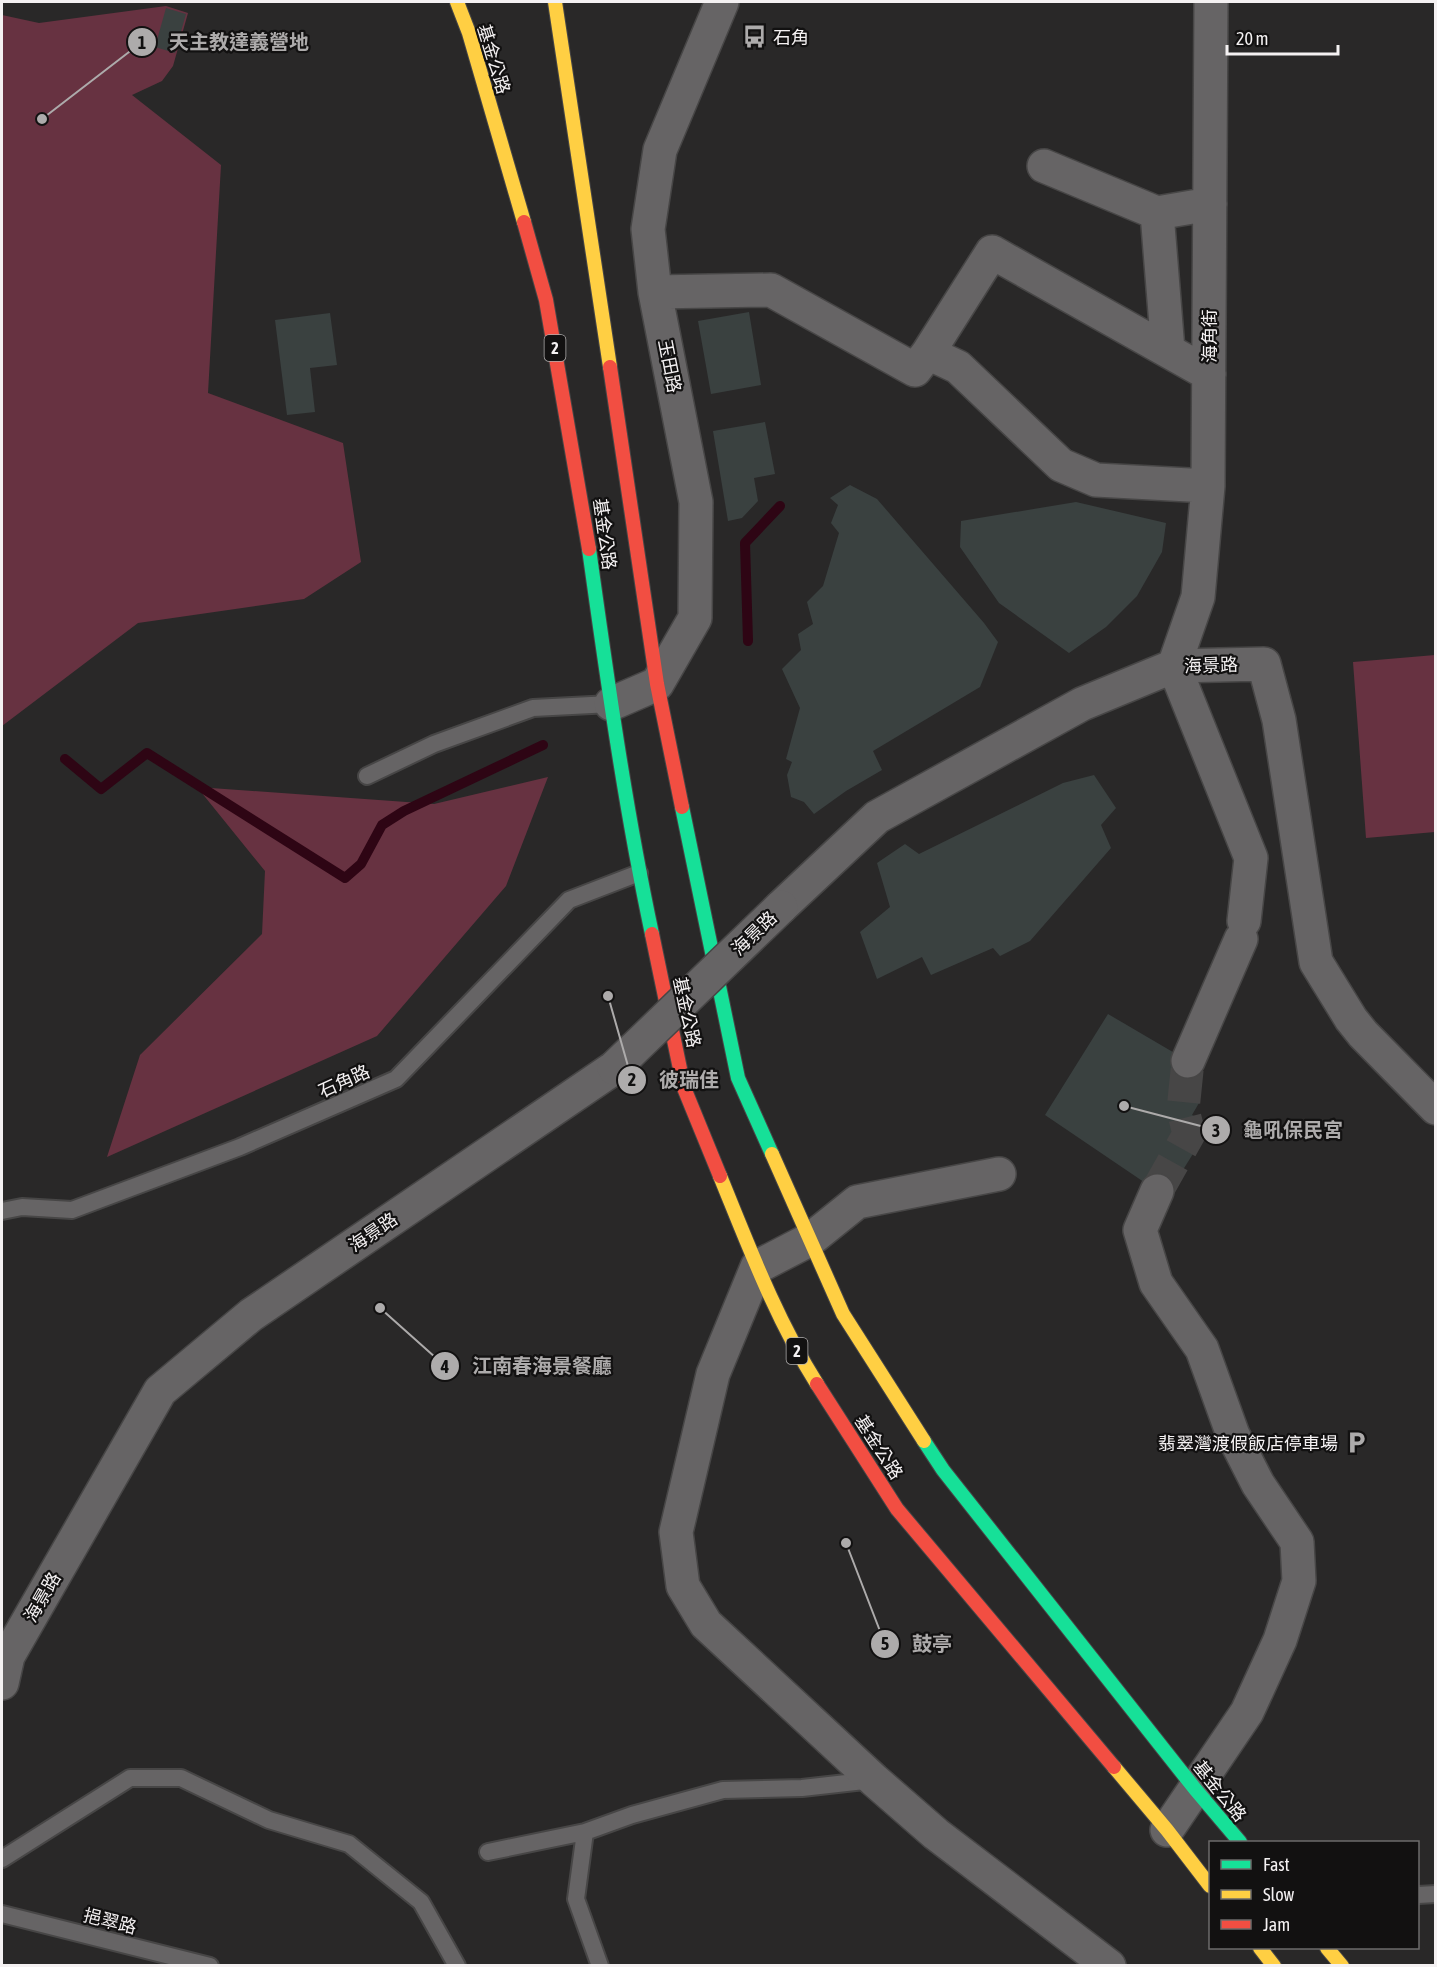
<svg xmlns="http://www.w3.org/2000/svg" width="1437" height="1967" font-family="'Asap Condensed','Noto Sans TC',sans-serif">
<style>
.green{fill:#673241}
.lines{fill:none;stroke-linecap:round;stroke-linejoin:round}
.stream{stroke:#2e0514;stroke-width:10}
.building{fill:#3a4140}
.street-tunnel{stroke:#474646;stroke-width:33;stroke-dasharray:33 16;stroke-linecap:butt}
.lane-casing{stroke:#474646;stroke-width:20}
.street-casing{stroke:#474646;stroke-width:36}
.fast-casing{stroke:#474646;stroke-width:16}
.slow-casing{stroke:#474646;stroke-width:16}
.jam-casing{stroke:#474646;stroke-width:16}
.lane{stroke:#666465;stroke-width:16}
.street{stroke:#666465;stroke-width:33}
.fast{stroke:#16e098;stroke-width:14}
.slow{stroke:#ffcf43;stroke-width:14}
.jam{stroke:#f24e42;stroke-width:14}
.street-bridge-casing{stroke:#474646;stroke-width:36;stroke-linecap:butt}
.street-bridge{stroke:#666465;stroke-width:33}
.labels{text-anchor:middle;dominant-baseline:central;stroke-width:4.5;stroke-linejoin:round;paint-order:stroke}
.shield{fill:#121111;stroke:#b0aeae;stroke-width:1.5}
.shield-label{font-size:16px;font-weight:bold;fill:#f4f1f2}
.poi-label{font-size:18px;fill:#f4f1f2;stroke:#121111;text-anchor:start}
.street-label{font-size:18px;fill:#f4f1f2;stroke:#121111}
.leader{fill:none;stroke:#adabab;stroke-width:2}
.callout-dot{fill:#adabab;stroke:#121111;stroke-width:2}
.mark-label{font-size:18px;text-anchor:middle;font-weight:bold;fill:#111}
.callout-label{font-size:20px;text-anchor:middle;font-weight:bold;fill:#adabab;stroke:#121111;stroke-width:4.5;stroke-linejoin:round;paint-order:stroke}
</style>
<rect width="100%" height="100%" fill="#292828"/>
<path class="green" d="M166,6L188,13L173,66L162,81L132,95L221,165L208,393L343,443L361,562L304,599L138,623L2,726V15L39,23Z
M1435,655V832L1366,838L1353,662Z
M548,777L506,886L377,1036L107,1157L140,1055L262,934L265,871L197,787L434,804Z"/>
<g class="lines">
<path class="stream" d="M748,641L745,543L780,506
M65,759L101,789L147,753L345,878L361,864L382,825L404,811L543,745"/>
</g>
<path class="building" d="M166,8L186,14L175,53L155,47Z
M749,312L761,385L711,394L698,321Z
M330,313L337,365L310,368L315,412L287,415L275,320Z
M765,422L775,474L754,478L758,501L742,518L728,521L713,431Z
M850,485L877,499L984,623L998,642L980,687L873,751L882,770L846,791L814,814L804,802L791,797L787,775L792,762L786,759L800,708L782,669L801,650L798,634L813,624L807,602L823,586L839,533L831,523L838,505L830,498Z
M1076,502L1166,523L1162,552L1137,596L1106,627L1069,653L999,603L960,547L961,521Z
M1094,775L1116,808L1101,825L1111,848L1030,941L1000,956L993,948L931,975L922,957L877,979L860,932L890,907L877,863L905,844L919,854L1063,783Z
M1108,1014L1195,1065L1199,1103L1192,1115L1211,1125L1166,1197L1045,1115Z"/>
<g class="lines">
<path class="street-tunnel" d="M1157,1191L1189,1134L1183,1110L1188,1061"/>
<defs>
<path id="lane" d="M367,776L434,744L533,708L611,704
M2,1211L22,1207L72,1210L240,1147L396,1079L569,900L639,873
M585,1832L576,1899L600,1966
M488,1852L585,1832L632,1815L723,1790L802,1788L873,1780
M2,1859L130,1778H181L269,1820L349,1844L421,1902L457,1966
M1418,1895L1436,1894
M2,1914L210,1966"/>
<path id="street" d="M1211,2L1208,486L1198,597L1174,666L1251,858L1244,921
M1044,166L1157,213L1210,204
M1157,213L1168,350
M655,292L771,290L915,370L928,353L958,367L1061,465L1096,480L1208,486
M928,353L992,252L1209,374
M611,704L657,684L695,618L696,502L655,292L648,229L660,150L722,2
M781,907L877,817L1082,704L1174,666L1264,664L1279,720L1316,962L1351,1019L1363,1034L1436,1108
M1188,1061L1241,939
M999,1174L857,1202L811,1239L757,1267L713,1374L676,1532L683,1586L706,1624L874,1780L936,1834L1109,1966
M1157,1191L1140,1230L1156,1283L1202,1349L1233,1435L1258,1484L1297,1542L1299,1581L1280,1640L1247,1712L1167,1830
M2,1683L8,1656L160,1391L251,1315L614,1068"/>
<path id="fast" d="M589,549C607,678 625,807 652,934
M682,807L738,1078L772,1154
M924,1441L943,1470L1195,1789L1240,1842"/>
<path id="slow" d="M457,2L469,33L524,222
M555,2L610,367
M772,1154L843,1314L924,1441
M720,1176C749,1247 776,1319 817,1384
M1114,1767L1167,1830L1210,1886
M1260,1948L1274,1966
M1327,1948L1342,1966"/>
<path id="jam" d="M524,222L546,300L589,549
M610,367L657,684L682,807
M652,934L684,1088L720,1176
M817,1384L897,1509L1114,1767"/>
</defs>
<use href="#lane" class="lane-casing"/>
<use href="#street" class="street-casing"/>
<use href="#fast" class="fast-casing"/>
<use href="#slow" class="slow-casing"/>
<use href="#jam" class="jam-casing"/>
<use href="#lane" class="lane"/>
<use href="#street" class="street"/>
<use href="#fast" class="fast"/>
<use href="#slow" class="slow"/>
<use href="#jam" class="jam"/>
<defs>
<path id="street-bridge" d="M614,1068L781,907"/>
</defs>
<use href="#street-bridge" class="street-bridge-casing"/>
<use href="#street-bridge" class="street-bridge"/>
</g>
<defs>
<symbol id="bus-bare" viewBox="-9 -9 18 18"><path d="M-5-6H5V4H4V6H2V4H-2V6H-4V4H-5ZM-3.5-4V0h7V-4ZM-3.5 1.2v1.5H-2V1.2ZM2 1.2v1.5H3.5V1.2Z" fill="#adabab" stroke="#121111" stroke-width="2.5" paint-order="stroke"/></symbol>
<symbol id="parking-bare" viewBox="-9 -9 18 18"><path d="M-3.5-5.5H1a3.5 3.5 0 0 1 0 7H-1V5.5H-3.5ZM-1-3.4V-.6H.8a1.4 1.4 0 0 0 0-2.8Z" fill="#adabab" stroke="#121111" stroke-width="2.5" paint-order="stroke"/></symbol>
</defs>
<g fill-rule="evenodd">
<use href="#bus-bare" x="738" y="20" width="33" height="33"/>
<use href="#parking-bare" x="1340" y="1426" width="33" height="33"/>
</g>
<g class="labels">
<g class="shield">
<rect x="544.5" y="335" width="21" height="26" rx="4.5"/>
<rect x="786.5" y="1338" width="21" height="26" rx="4.5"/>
</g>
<g class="shield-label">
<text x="555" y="348">2</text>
<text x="797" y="1351">2</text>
</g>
<g class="poi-label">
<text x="773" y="37">石角</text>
<text x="1338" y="1443" text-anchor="end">翡翠灣渡假飯店停車場</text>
</g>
<g class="street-label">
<text transform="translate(494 59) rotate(73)">基金公路</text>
<text transform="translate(1209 336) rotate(-90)">海角街</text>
<text transform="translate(670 366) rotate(79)">玉田路</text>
<text transform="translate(605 534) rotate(82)">基金公路</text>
<text transform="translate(1211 665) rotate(-2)">海景路</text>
<text transform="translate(754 933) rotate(-44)">海景路</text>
<text transform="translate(687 1012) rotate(78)">基金公路</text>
<text transform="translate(344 1081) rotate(-24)">石角路</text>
<text transform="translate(373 1232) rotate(-34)">海景路</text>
<text transform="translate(879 1447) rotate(57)">基金公路</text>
<text transform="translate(42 1597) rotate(-60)">海景路</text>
<text transform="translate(1220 1791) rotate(51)">基金公路</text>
<text transform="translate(110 1921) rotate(14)">挹翠路</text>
</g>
</g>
<path class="leader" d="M42 119L142 42M608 996L632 1080M1124 1106L1216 1130M380 1308L445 1366M846 1543L885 1644"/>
<g class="callout-dot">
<circle cx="42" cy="119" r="6"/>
<circle cx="608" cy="996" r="6"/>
<circle cx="1124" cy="1106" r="6"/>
<circle cx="380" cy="1308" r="6"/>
<circle cx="846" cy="1543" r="6"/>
<circle cx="142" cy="42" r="15"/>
<circle cx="632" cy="1080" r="15"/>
<circle cx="1216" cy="1130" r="15"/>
<circle cx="445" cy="1366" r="15"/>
<circle cx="885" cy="1644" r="15"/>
</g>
<g class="mark-label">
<text x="142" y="49">1</text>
<text x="632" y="1086">2</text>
<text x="1216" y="1137">3</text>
<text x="445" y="1373">4</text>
<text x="885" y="1650">5</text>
</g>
<g class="callout-label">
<text x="239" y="49">天主教達義營地</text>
<text x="689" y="1087">彼瑞佳</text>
<text x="1293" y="1137">龜吼保民宮</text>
<text x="542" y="1373">江南春海景餐廳</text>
<text x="932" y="1651">鼓亭</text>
</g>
<rect width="1437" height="1967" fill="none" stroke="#f4f1f2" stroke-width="6"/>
<rect x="1209" y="1841" width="210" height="108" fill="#121111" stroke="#6c6b6b" stroke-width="1.5"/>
<rect x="1221" y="1860" width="30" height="9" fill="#16e098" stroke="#6c6b6b" stroke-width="1.5"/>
<text x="1263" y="1871" font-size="18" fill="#f4f1f2">Fast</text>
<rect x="1221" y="1890" width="30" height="9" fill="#ffcf43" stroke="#6c6b6b" stroke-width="1.5"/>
<text x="1263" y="1901" font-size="18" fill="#f4f1f2">Slow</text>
<rect x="1221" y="1920" width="30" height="9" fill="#f24e42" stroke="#6c6b6b" stroke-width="1.5"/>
<text x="1263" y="1931" font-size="18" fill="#f4f1f2">Jam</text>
<path d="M1227 45v9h111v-9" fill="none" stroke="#f4f1f2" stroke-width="3"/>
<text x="1236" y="45" font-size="18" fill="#f4f1f2" stroke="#121111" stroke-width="4.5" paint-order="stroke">20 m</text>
</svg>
